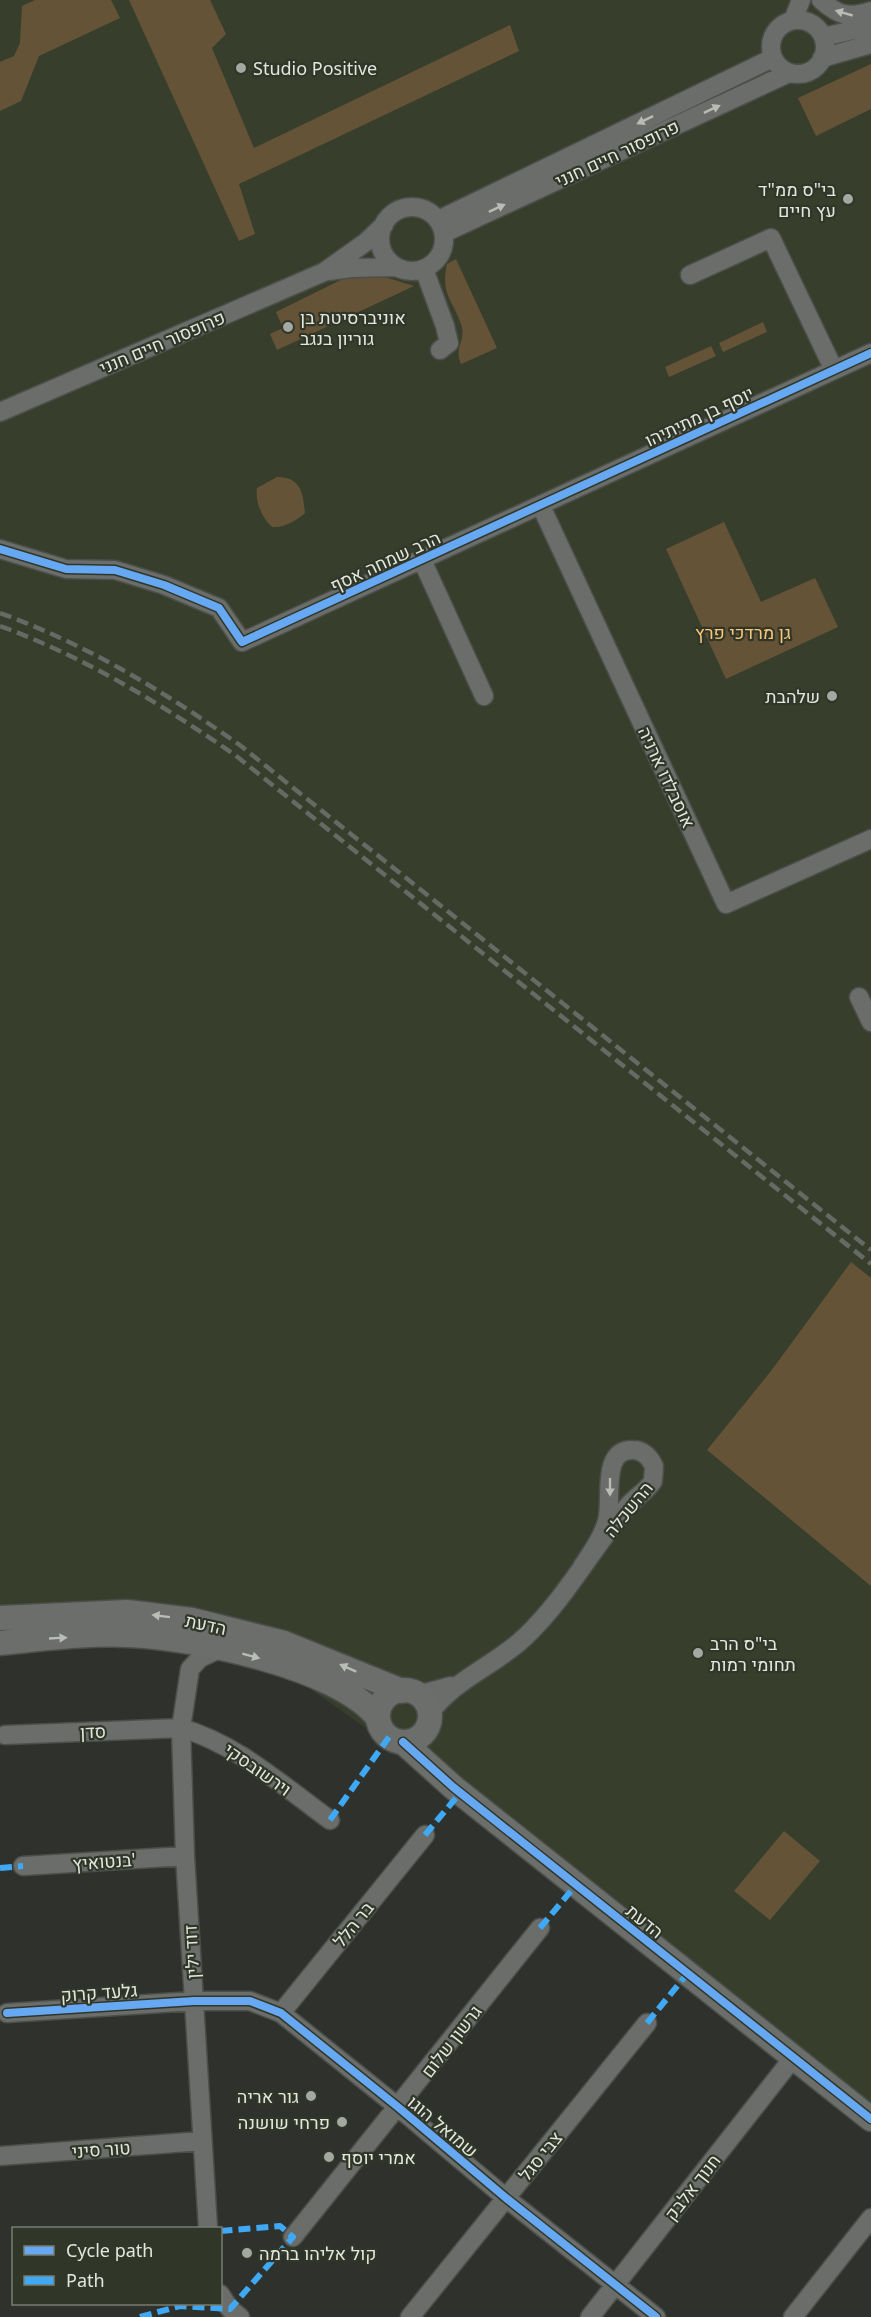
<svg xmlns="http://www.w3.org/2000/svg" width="871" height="2317" font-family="'Noto Sans',Heebo,sans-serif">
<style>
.built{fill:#373f2c}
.green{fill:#655338}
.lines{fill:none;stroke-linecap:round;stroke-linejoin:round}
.street-casing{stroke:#4c4e49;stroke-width:21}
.secondary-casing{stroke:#4c4e49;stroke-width:27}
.street{stroke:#6a6d69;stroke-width:18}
.secondary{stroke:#6b6e6b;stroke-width:24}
.rail{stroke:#666964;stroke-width:4.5;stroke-dasharray:12 6;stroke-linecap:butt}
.quiet{stroke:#3fa9f5;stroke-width:6;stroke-dasharray:12 6;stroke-linecap:butt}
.cycleway-casing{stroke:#303628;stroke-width:11}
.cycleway{stroke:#66a8f1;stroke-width:8}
.oneway{fill:#b8bcb5}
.oneway2{fill:#b8bdb6}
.poi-dot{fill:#a3a8a0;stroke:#303628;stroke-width:2}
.labels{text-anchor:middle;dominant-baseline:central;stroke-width:4.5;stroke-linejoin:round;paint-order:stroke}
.poi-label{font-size:18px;fill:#e2e7de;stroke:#303628;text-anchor:start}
.street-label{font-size:18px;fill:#e2e7de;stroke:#303628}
.park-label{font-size:18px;fill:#fbc676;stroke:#303628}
</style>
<rect width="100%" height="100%" fill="#2f322c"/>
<path class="built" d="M0,0H871V2132L404,1755L284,1670L242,1650L0,1626Z"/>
<path class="green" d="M35,0H111L120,18L39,56L21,101L0,111V62L14,56L20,43L22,6Z
M129,0H210L226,34L212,48L254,148L510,25L519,51L239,184L255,234L239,241Z
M871,64V109L816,136L798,98Z
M456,259L497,348L461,364C454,349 465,341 462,327C454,301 440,295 447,264Z
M355,273L375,274L414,286L277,350L270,334L283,328L276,312Z
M763,322L767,332L723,352L719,343Z
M711,346L716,356L669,377L665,367Z
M277,477C301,477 303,493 305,513C296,521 284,528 272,527C262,518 255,502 257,488Z
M724,522L761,602L815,578L838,627L726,679L666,549Z
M851,1262L871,1278V1586L707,1450L771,1371Z
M784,1831L820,1861L770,1920L734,1891Z"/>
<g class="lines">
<defs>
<path id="street" d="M821,0C839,16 848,18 871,11
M771 47a27 27 0 1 1 54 0a27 27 0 1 1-54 0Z
M793,20L801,0
M823,37L871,26
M822,58L871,44
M380 239a32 32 0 1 1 64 0a32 32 0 1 1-64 0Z
M438,220L773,58
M444,233L789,73
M424,269L445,326L449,343L440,350
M329,271L351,268L397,267
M690,275L771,238L834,370
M0,412L324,272L366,242L384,225
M541,506L726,904L871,839
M0,549L66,569L115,570L164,585L219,608L242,642L871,353
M422,560L484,696
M859,997L871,1022
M418,1695L451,1686
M429,1714C453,1680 496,1665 525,1637C565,1599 592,1549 627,1507C635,1497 646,1492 653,1481L654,1466C650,1458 644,1450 633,1450C600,1449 613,1500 607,1521C602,1538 592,1552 582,1567
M5,1735L181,1728C237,1744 283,1786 330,1820
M23,1866L185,1856
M7,2013L194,2001H250L281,2013L398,2107L506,2198L656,2317
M281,2013L425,1835
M0,2156L202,2141
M208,2228L185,1856L181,1728L190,1669L200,1658L221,1648
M293,2237L540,1928
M220,2294L230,2309L240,2317
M410,2317L647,2023
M590,2317L793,2058
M793,2317L871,2218"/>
<path id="secondary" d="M0,1618L127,1612L192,1620L284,1643L402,1691
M0,1643C42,1639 85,1633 128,1635C191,1637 339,1667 378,1718
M378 1716a26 26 0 1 1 52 0a26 26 0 1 1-52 0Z
M403,1742L453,1787L871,2119"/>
</defs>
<use href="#street" class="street-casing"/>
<use href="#secondary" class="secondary-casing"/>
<use href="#street" class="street"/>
<use href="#secondary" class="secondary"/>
<path class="rail" d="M0,613C88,645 165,692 241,746L871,1250
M0,626C85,657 161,704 235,755L871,1264"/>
<path class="quiet" d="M330,1820L389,1737
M425,1835L460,1793
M0,1868L23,1866
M540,1928L576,1885
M647,2023L687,1974
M140,2317L180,2306L230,2309L293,2237L280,2226L220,2231"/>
<defs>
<path id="cycleway" d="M0,549L66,569L115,570L164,585L219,608L242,642L871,353
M403,1742L453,1787L871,2119
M7,2013L194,2001H250L281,2013L398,2107L506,2198L656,2317"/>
</defs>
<use href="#cycleway" class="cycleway-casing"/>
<use href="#cycleway" class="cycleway"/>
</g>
<defs><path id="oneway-solid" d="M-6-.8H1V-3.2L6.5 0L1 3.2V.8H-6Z" transform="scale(1.5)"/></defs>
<g class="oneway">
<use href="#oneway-solid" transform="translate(844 13) rotate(-164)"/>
<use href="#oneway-solid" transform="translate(712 109) rotate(-25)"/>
<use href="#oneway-solid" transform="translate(645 120) rotate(154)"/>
<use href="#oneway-solid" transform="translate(497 208) rotate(-25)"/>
<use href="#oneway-solid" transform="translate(610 1487) rotate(90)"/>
</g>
<g class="oneway2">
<use href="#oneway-solid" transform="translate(161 1616) rotate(-173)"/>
<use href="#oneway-solid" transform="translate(58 1638) rotate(-3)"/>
<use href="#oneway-solid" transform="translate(251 1656) rotate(15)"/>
<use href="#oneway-solid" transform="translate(348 1668) rotate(-156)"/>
</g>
<g class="poi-dot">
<circle cx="241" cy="68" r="6"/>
<circle cx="848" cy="199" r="6"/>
<circle cx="288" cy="327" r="6"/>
<circle cx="832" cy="696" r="6"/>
<circle cx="698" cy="1653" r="6"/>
<circle cx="311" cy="2096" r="6"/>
<circle cx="342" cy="2122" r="6"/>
<circle cx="329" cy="2157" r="6"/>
<circle cx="247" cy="2253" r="6"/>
</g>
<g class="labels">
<g class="poi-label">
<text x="253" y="68">Studio Positive</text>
<text x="836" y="189" text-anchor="end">בי"ס ממ"ד<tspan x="836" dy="21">עץ חיים</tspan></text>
<text x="300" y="317">אוניברסיטת בן<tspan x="300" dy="21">גוריון בנגב</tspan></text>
<text x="820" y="696" text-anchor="end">שלהבת</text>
<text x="710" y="1643">בי"ס הרב<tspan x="710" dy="21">תחומי רמות</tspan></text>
<text x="299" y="2096" text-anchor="end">גור אריה</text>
<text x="330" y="2122" text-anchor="end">פרחי שושנה</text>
<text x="341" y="2157">אמרי יוסף</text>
<text x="259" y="2253">קול אליהו ברמה</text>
</g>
<g class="street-label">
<text transform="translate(617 153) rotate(-25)">פרופסור חיים חנני</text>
<text transform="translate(162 342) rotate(-23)">פרופסור חיים חנני</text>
<text transform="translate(699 416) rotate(-25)">יוסף בן מתיתיהו</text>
<text transform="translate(385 561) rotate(-25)">הרב שמחה אסף</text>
<text transform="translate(667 777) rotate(65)">אוסבלדו ארניה</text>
<text transform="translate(628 1509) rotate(-51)">ההשכלה</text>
<text transform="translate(206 1624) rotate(12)">הדעת</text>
<text transform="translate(93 1731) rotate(-2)">סדן</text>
<text transform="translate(258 1769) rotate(35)">וירשובסקי</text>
<text transform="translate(104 1861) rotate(-4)">בנטואיץ'</text>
<text transform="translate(645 1921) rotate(39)">הדעת</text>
<text transform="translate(353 1924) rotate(-51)">בר הלל</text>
<text transform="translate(191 1952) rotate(-93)">דוד ילין</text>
<text transform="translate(99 1992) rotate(-4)">גלעד קרוק</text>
<text transform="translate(451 2041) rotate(-52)">גרשון שלום</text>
<text transform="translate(443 2126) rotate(40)">שמואל הוגו</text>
<text transform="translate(101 2149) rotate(-4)">טור סיני</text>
<text transform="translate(540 2156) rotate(-51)">צבי סגל</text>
<text transform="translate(692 2187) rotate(-52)">חנוך אלבק</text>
</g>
<g class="park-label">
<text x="743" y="632">גן מרדכי פרץ</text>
</g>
</g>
<rect x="12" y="2227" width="210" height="78" fill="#303628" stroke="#777d71" stroke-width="1.5"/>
<rect x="24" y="2246" width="30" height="9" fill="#66a8f1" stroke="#777d71" stroke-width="1.5"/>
<text x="66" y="2257" font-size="18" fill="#e2e7de">Cycle path</text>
<rect x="24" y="2276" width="30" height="9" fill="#3fa9f5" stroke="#777d71" stroke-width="1.5"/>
<text x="66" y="2287" font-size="18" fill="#e2e7de">Path</text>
</svg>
